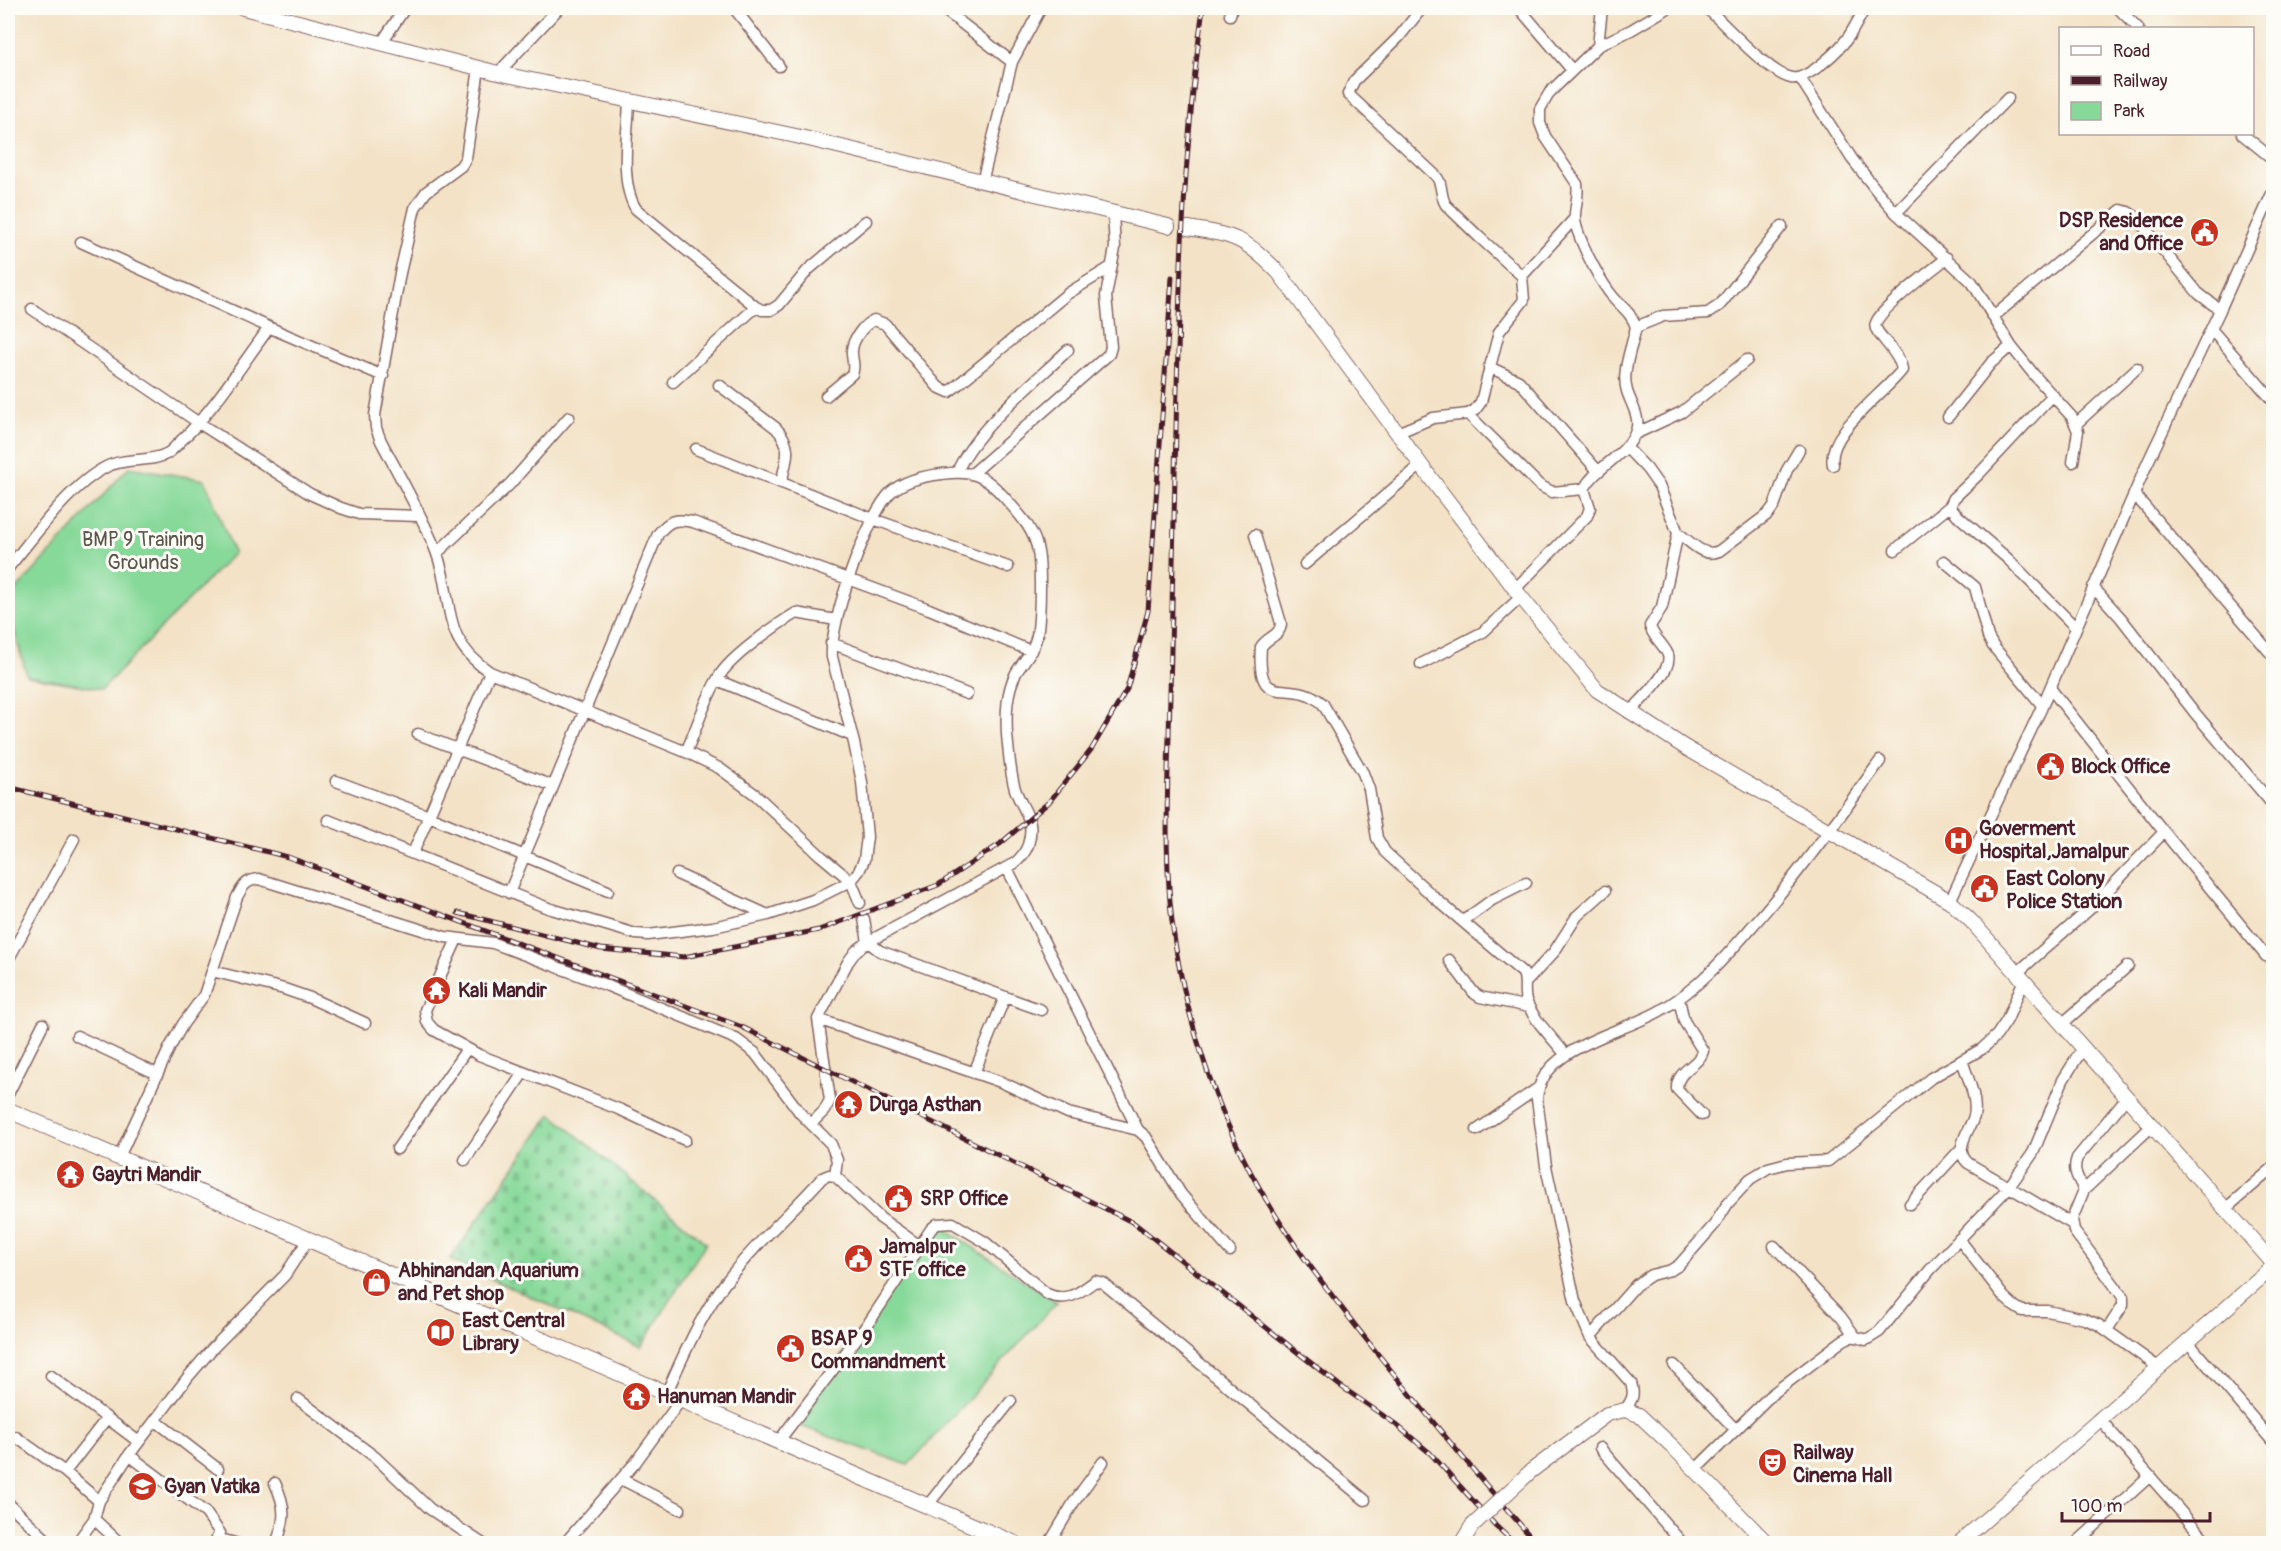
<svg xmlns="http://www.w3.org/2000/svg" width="2281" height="1551" font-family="Pangolin,sans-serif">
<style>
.green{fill:#87d99a;stroke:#687c62;stroke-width:1.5}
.cemetery{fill:url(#cemetery-stones);stroke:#687c62;stroke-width:1.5}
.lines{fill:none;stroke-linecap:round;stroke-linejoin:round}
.minor-casing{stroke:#856361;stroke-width:13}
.tertiary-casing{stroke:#856361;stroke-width:16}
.secondary-casing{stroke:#856361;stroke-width:17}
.minor{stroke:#fff;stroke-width:10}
.tertiary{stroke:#fff;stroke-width:14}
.secondary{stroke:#fff;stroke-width:15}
.rail-casing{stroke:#4a1f2b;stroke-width:5}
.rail{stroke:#fdfcf7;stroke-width:3;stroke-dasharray:9;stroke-linecap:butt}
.tertiary-bridge-casing{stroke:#856361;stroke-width:16;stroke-linecap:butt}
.tertiary-bridge{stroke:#fff;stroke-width:14}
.labels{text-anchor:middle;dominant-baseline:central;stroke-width:6;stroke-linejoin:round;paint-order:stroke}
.poi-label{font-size:20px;font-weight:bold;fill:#4a1f2b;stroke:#fdfcf7;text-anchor:start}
.park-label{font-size:20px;fill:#5c574c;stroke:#fdfcf7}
</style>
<defs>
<pattern id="cemetery-stones" width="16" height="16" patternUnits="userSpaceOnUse" patternTransform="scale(1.5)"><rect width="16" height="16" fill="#87d99a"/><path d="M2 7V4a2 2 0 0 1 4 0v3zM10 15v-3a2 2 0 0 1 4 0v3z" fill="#76ba85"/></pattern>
</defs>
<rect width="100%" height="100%" fill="#fdfcf7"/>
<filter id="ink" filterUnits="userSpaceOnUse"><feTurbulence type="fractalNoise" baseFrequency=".0167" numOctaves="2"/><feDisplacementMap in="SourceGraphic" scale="12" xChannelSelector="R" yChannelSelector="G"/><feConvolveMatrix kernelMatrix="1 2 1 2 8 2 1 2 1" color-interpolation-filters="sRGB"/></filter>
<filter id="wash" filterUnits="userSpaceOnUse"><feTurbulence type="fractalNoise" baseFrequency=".008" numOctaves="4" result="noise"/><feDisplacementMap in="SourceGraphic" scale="24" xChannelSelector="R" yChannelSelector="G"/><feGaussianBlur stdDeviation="1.35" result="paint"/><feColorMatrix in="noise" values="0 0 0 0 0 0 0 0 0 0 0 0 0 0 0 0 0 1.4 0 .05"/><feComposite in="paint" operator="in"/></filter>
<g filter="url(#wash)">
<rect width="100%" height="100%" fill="#f3e2c6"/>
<path class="green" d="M129,467L205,480L234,553L102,689L27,676L8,609V599Z
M937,1224L1057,1302L908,1465L792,1423Z"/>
<path class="cemetery" d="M551,1114L706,1243L641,1347L450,1260Z"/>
</g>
<g filter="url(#ink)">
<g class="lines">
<defs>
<path id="minor" d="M734,8L779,66
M942,8L1012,62
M1422,8L1399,37L1354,81L1348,94L1435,175C1444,184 1439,195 1446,205L1479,237L1522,276
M1519,8L1572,70
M1707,8C1724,24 1770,74 1791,78C1808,81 1840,49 1849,36C1855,27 1860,17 1865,8
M2118,8L2138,28
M1230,15L1232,8
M382,42L405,8
M1598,46L1602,8
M479,68L466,158L461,166L426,192L415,208L400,273L375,415L376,428L381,441C400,477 421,513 436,551C455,600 438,638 490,672L686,752L719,768L756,795L820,855L851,881L860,903
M498,73L559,8
M1800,78L1852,159L1877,191L1896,213L1972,282L2011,346L2035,376L2072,417L2078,431L2073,462
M629,102C628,132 619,183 636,209L756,307L762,310H771L779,305L808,270L866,221
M2242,134L2274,160
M982,182L1012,62L1041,8
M1896,213L2008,98
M81,242L282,333L383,376
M32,309L199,423L310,494L341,508L359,514L419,516
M1993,317L2121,210L2128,212L2136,217L2198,293L2220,310
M1636,327L1663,316L1708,313L1720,305L1782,226
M2211,329L2274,402
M1489,367L1519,381L1598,471
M673,382L756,307
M719,385L776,428C794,447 786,460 781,483
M2053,395L1978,475L1954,498L1950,506L1958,516L2008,559L2076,628
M826,396L852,374C856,365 851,359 852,350C853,339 864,324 874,320L885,324L938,387L949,392L1067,294L1111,267
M1468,414L1539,485L1552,492L1584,489
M1948,417L1991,363L2011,346
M2076,424L2137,368
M1397,433L1433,418L1468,414L1475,410L1481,402L1499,332L1524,300L1522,276L1574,219
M1635,434L1682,412L1747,360
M1626,447L1647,469L1659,486L1678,533L1662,607L1650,626C1653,638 1664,644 1668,655C1673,671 1640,701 1629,713
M696,449L873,519L1008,567
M1833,465C1826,433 1883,395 1902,370C1901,357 1885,342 1878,332C1876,329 1874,327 1876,323C1880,309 1933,269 1947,258
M957,472C976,428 1033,384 1068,350
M973,473L1109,354L1111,347L1106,296L1115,248L1113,213
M2134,494L2274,657
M1678,533C1691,542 1703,558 1719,551L1768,514L1774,506L1787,470L1799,450
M1255,535L1281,623C1281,636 1267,637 1261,647C1256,715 1291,674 1323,704L1363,773L1369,789L1377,838L1385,852L1435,898L1523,973C1527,982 1523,991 1526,1000C1533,1020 1553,1038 1565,1054
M1895,550L1950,506
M437,553L510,484L569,417
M1944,561L1975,587L1988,637L1993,646L2042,705
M1305,564L1421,465
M8,568C35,536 69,486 106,467C125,457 152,463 168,453C174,449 179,442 185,437C217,405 242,364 269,328
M2093,587L2121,618L2195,713L2274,806
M1515,589L1587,516L1590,508L1584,489C1596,466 1627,456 1636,431C1641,418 1631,404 1627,391C1621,372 1632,347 1636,327C1632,314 1623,308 1614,298C1600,282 1584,250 1577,229C1571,213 1580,200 1577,184L1545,136L1540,123V109L1550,92L1598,46L1631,30L1668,8
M831,643L967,694
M1421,664L1483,632L1521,597
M717,680L852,736
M418,734L553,786
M686,752C697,728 706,696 720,675C732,656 776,625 796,613L836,620
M336,781L429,816L608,891
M328,820L548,908L636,934L648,935L713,927L768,915L813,900L851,881L859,871L864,860L867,837L862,782L854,743L832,657C829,624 867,515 891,492C905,480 923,476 942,474C973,470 985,475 1005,498C1019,514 1035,530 1038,552C1041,568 1041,628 1035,642C1031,654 1022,663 1016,673C1006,693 1006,714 1007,735C1009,753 1010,773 1015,789C1023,812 1036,819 1028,845C1025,853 1022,857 1015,863L868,942L856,951L848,962L818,1019L830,1100L824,1111L811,1124
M2164,832L2266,956L2274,960
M413,853L490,672
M1007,868L1138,1130
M677,874L768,915
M509,893L658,534C670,519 675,519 693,522L929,609L1031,651
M1950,901L2041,709L2147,464L2220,310L2274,189
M864,919L868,942L880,951L1041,1010
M1463,921L1492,900L1526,883
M457,939L425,1010L427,1022L434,1030L479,1055L621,1110L685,1140
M8,960L74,839
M1449,960L1474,993L1480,997L1529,1007
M212,971L284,989L310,998L365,1023
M2017,973L2092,907L2164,832L2050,688
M1526,982L1554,952L1577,916L1605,891
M1679,999L1684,1021L1703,1051C1699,1066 1676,1070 1677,1089L1702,1115
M818,1019L1001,1082L1068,1113L1138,1130L1146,1137L1181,1194L1230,1251
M2062,1024L2128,966
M77,1036L157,1074
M1962,1060C1967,1076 1978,1100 1974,1116C1969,1132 1953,1149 1968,1163L2072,1224
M974,1073L1005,997
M8,1094L43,1024
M1477,1130L1538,1088
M397,1149L467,1049
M119,1157L170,1047L183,1024L204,995L237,897C243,886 246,880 259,879L445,937L493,943L608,986L736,1039L755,1053L801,1114L831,1144L837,1160L835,1176
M465,1160L523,1073
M2084,1190L2152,1126
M1910,1204L1960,1150
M2224,1210L2274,1167
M1959,1239L2004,1297L2014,1306L2022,1311H2047L2085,1319L2099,1325L2158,1367
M1774,1246L1841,1317L1855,1336
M2107,1330L2123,1305V1297L2074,1231L2072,1219L2084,1190C2078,1178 2072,1171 2077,1158L2127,1097
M1590,1337L1636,1285L1651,1275L1671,1270L1679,1265L1715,1224L1728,1203L1750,1179L1768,1168L1787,1163L1828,1161L1931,1078L1982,1049L1997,1035L2007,1020L2023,982
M2187,1341L2274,1443
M1674,1365L1736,1430
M51,1376L139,1442
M666,1394C685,1352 703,1309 733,1273C760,1239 793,1211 822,1178L829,1175L835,1176L880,1218L920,1246
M298,1399L375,1457L430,1509L483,1544
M1625,1410C1632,1400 1635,1395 1631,1383L1590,1337L1575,1301L1546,1166L1537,1099C1540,1046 1625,1033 1663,1009C1698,988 1723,960 1749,930C1797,876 1838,819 1880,761
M2099,1418L2209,1544
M156,1421L218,1469
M16,1437L65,1472L99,1501
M778,1442L870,1321L931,1229L937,1224L953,1223L985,1242L1047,1294C1067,1303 1079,1293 1095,1281L1103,1283L1365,1500
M1600,1448L1683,1544
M1695,1470L1771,1395L1842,1341C1851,1335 1856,1336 1866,1340L1879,1332L1930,1270L2009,1187L2033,1153L2063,1080L2083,1048
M65,1472L107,1418
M621,1479L680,1509
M275,1483C286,1507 286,1519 276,1544
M8,1503L51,1544
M927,1506L1011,1401
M94,1519L121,1544
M76,1544L94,1519L99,1501L129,1455
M238,1544L217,1538L220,1533L206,1513L129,1455L188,1377L212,1349L285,1275L308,1240
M564,1544L635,1463L680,1401
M1049,1544L1074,1502L1103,1462
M2075,1544L2150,1476"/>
<path id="tertiary" d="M243,8L498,73L796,136L1168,226
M1188,228C1236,236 1244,237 1279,273L1438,488L1521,597L1597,690L1686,748L1950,901L1972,922L2273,1263V1266L2264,1275L1958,1544
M1531,1471L1607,1414L1625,1410L1639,1415L1672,1446L1768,1544
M1461,1544L1472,1526"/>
<path id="secondary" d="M8,1110C344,1253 679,1400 1016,1544"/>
</defs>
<use href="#minor" class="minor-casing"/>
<use href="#tertiary" class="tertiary-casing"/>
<use href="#secondary" class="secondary-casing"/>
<use href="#minor" class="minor"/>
<use href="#tertiary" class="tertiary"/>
<use href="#secondary" class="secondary"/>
<defs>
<path id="rail" d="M1203,8C1179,178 1178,349 1174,520C1172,592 1170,664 1169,736C1167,804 1164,874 1175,943C1185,1006 1203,1066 1228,1125C1265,1212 1319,1280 1377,1353C1429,1418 1482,1481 1537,1544
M8,787L288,857L742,1027L1134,1223L1339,1385L1394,1423L1430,1453L1496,1526L1515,1544
M458,913L601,949L684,957L819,930L938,885L1000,844L1049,802L1091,750L1127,689L1148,611L1172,277"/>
</defs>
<use href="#rail" class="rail-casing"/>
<use href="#rail" class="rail"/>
<defs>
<path id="tertiary-bridge" d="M1472,1526L1531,1471"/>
</defs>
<use href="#tertiary-bridge" class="tertiary-bridge-casing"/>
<use href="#tertiary-bridge" class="tertiary-bridge"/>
</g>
</g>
<defs>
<symbol id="civic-disc" viewBox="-11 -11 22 22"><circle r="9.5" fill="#c8321e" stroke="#fdfcf7"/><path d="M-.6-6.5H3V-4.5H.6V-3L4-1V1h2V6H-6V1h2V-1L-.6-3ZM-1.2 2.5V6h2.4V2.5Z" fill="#fff"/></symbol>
<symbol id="hospital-disc" viewBox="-11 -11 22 22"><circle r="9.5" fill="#c8321e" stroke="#fdfcf7"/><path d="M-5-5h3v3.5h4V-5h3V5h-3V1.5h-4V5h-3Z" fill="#fff"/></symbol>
<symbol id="temple-disc" viewBox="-11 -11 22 22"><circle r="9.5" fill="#c8321e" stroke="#fdfcf7"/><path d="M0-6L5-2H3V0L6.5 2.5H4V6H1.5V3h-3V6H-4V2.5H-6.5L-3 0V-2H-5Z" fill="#fff"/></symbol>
<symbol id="shop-disc" viewBox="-11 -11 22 22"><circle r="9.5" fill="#c8321e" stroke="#fdfcf7"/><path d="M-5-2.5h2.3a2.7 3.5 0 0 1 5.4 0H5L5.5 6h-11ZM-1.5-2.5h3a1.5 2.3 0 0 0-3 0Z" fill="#fff"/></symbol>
<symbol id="library-disc" viewBox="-11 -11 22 22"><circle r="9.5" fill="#c8321e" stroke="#fdfcf7"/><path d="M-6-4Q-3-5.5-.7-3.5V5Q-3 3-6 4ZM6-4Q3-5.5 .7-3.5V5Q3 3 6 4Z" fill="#fff"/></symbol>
<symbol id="theatre-disc" viewBox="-11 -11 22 22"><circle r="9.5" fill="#c8321e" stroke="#fdfcf7"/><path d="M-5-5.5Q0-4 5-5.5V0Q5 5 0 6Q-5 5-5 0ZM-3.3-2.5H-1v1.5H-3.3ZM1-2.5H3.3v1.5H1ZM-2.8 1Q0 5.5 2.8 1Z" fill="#fff"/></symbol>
<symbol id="school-disc" viewBox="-11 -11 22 22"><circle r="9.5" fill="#c8321e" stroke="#fdfcf7"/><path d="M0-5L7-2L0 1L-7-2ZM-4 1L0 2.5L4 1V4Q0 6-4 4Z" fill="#fff"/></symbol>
</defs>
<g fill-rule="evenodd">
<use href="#civic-disc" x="2188" y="216" width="33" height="33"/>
<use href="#civic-disc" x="2034" y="750" width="33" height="33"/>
<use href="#hospital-disc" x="1942" y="824" width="33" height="33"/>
<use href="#civic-disc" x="1968" y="872" width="33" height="33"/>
<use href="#temple-disc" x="420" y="974" width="33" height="33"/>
<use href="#temple-disc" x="832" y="1088" width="33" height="33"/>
<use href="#temple-disc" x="54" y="1158" width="33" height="33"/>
<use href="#civic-disc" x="882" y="1182" width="33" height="33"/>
<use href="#civic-disc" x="842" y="1242" width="33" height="33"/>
<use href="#shop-disc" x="360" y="1266" width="33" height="33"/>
<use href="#library-disc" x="424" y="1316" width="33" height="33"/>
<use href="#civic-disc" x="774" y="1332" width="33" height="33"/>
<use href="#temple-disc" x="620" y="1380" width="33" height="33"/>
<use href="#theatre-disc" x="1756" y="1446" width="33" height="33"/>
<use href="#school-disc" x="126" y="1470" width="33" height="33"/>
</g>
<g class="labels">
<g class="poi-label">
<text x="2183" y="220" text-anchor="end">DSP Residence<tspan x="2183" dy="23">and Office</tspan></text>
<text x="2071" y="766">Block Office</text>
<text x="1979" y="828">Goverment<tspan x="1979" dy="23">Hospital,Jamalpur</tspan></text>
<text x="2006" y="878">East Colony<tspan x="2006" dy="23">Police Station</tspan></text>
<text x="458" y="990">Kali Mandir</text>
<text x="869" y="1104">Durga Asthan</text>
<text x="92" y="1174">Gaytri Mandir</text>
<text x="920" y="1198">SRP Office</text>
<text x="879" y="1246">Jamalpur<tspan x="879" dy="23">STF office</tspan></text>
<text x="398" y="1270">Abhinandan Aquarium<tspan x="398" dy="23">and Pet shop</tspan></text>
<text x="462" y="1320">East Central<tspan x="462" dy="23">Library</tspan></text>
<text x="811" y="1338">BSAP 9<tspan x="811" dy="23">Commandment</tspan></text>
<text x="657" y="1396">Hanuman Mandir</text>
<text x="1793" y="1452">Railway<tspan x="1793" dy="23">Cinema Hall</tspan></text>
<text x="164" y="1486">Gyan Vatika</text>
</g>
<g class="park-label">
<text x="143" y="539">BMP 9 Training<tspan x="143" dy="23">Grounds</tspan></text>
</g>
</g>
<rect width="2281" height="1551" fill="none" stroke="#fdfcf7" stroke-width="30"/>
<rect x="2059" y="27" width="195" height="108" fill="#fdfcf7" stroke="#b5a4a5" stroke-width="1.5"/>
<rect x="2071" y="46" width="30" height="9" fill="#ffffff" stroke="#b5a4a5" stroke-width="1.5"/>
<text x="2113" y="57" font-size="18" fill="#4a1f2b">Road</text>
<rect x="2071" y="76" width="30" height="9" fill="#4a1f2b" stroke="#b5a4a5" stroke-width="1.5"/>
<text x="2113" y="87" font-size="18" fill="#4a1f2b">Railway</text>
<rect x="2071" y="102" width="30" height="18" fill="#87d99a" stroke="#b5a4a5" stroke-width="1.5"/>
<text x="2113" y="117" font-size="18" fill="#4a1f2b">Park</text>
<path d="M2062 1512v9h148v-9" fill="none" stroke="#4a1f2b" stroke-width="3"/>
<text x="2071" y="1512" font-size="18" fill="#4a1f2b" stroke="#fdfcf7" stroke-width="4.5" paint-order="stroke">100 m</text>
</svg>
